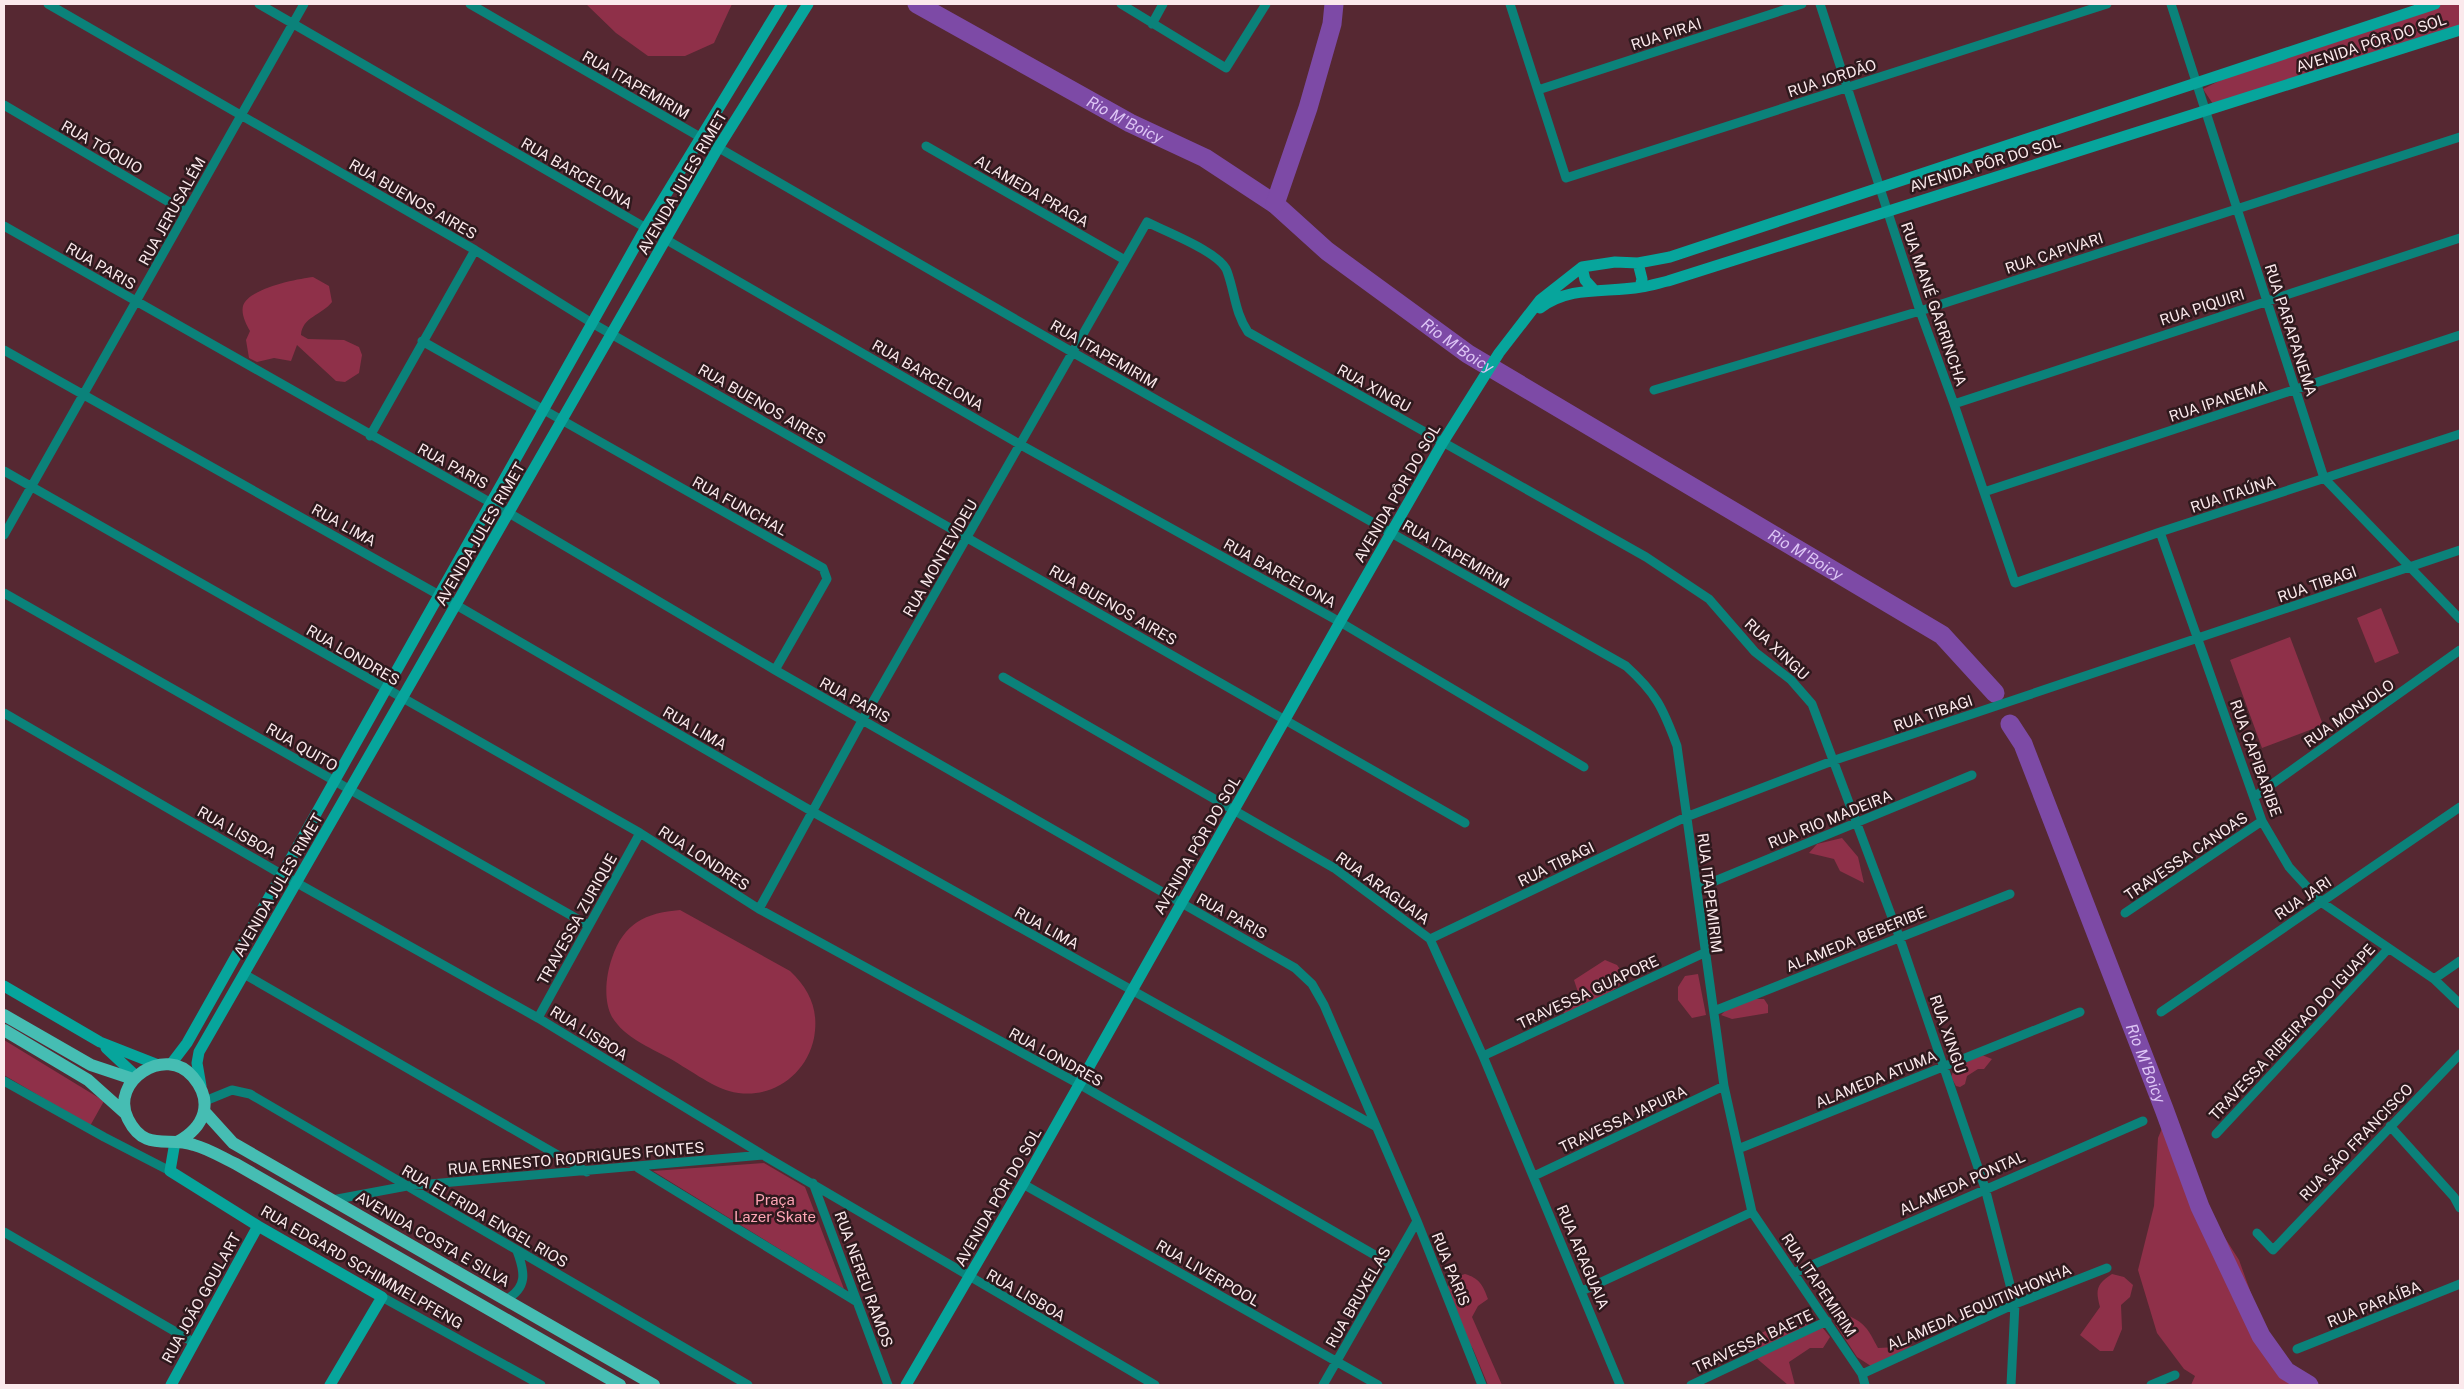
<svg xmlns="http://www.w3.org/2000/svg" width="2464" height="1389" font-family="'Public Sans',sans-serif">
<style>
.green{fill:#8f3049}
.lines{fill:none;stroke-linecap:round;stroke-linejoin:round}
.river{stroke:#7d4aa6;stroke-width:19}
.street{stroke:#0b827a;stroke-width:9}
.secondary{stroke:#07a59c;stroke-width:11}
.primary{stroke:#46bdb3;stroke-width:12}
.labels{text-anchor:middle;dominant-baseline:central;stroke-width:5;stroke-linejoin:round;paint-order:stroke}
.street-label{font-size:15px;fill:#fbe9ec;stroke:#2e191d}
.park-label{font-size:15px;fill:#fda5b5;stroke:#2e191d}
.water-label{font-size:16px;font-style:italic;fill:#ddc5f5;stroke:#2e191d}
</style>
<rect width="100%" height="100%" fill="#562832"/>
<path class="green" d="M586,4H732L714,43L685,56H648L616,33Z
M2440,4H2460V26L2213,104L2203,89L2231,75Z
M313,277L329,286L332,302C322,315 302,317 301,335L308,339L344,340L359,347L362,355L359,373L345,382L336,381L297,345L291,361L274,358L257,362L249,358L246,340L250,331C246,324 241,314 243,306C249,288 297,279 313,277Z
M2381,608L2399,653L2375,663L2357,618Z
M2290,637L2323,725L2262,748L2230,660Z
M1842,838L1858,857L1864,883L1840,871L1834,859L1809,853L1817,844Z
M680,910L790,971C810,990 819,1010 814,1038C806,1077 768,1102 729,1091C713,1087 685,1067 669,1058C649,1047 625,1038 612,1017C603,1000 606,975 612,958C624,923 645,913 680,910Z
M1605,960L1617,965L1624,975L1619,986L1578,1016L1566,1019L1562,1008L1573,1004L1578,992L1574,980Z
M1698,974L1706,1015L1692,1018L1678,1000V987L1685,976Z
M1754,999H1764L1768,1005V1013L1732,1019L1721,1015L1728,1008Z
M4,1040L104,1101L90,1126L4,1075Z
M1982,1055L1992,1059L1984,1069H1978L1967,1076L1965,1084L1960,1087L1956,1086L1951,1077C1956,1062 1967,1059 1982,1055Z
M2176,1124L2218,1227L2239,1260L2269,1343L2285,1362L2307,1375L2312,1385H2191L2195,1376L2184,1369L2157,1333L2138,1270L2154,1206L2158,1138L2163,1126Z
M764,1163L805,1187L844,1289L653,1171Z
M1465,1274C1479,1278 1483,1285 1488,1299L1478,1306L1472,1317L1502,1385H1488L1473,1349L1452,1315L1446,1290L1453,1278Z
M2112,1274L2124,1277L2133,1285L2130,1297L2121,1305L2122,1329L2113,1351H2100L2080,1335L2100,1307C2095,1289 2097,1284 2112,1274Z
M1844,1314C1865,1322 1868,1329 1878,1348L1917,1346L1877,1370L1857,1357L1836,1325Z
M1786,1320L1822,1327L1830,1337L1823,1348H1810L1789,1362L1795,1385H1788L1748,1351L1752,1338Z"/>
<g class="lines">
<g class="river">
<path id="s1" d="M917,4L1130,123L1205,158L1275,204L1327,251L1468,354L1942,635L1995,693"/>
<path d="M1275,204L1308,108L1332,24L1334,4"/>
<path id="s2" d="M2010,724L2023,744L2164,1109L2200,1207L2261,1336L2286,1371L2309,1385"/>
</g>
<path class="street" d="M48,4L475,250L592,323L1465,823
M259,4L1021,445L1340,622L1584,767
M470,4L1072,352L1626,666C1656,693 1663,708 1677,746L1724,1086L1752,1212L1862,1374L1865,1385
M1121,4L1226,68L1266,4
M1510,4L1566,178L2107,4
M1820,4L1920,311L1954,404L2015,583L2160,532L2460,434
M2171,4L2324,478L2460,619
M1152,24L1163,4
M1538,90L1802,4
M4,105L186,212
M926,146L1125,260
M4,226L509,513L775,670L1295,968L1312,984L1324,1005L1417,1221L1482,1385
M422,341L823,568L827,579L775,670
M4,350L439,595L813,812L1375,1126
M1654,390L1920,311L2460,137
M1954,404L2460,238
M370,436L475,250
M4,471L640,833L759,909L1079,1084L1392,1265
M1984,492L2460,335
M2160,532L2262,821L2289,867L2321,902L2434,979L2460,1004
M4,535L304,4
M4,593L588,925
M1003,677L1334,868L1430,939L1483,1056L1620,1385
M4,713L281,874L538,1018L763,1155L1155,1385
M2254,797L2460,650
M1698,888L1972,775
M759,909L863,719L1147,222C1166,232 1220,252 1227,271C1235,293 1235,313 1248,332L1646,557L1709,599L1755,652L1791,680L1812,704L1899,936L1985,1188L2015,1304L2011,1385
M2125,913L2262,821
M1430,939L1686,817L1835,760L2460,550
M244,974L587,1172
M2434,979L2460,961
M1714,1011L2010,894
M2161,1012L2460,807
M538,1018L640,833
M1483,1056L1704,953
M4,1081L104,1137L170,1171
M205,1101L232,1090L250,1094L748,1385
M2390,1126L2454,1197L2460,1208
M2216,1134L2388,949
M1738,1149L2080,1012
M638,1168L857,1302
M1534,1176L1724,1086
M813,1183L888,1385
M1023,1184L1378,1385
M332,1200L407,1186L763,1155
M4,1232L193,1342
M2257,1233L2273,1250L2460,1054
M1794,1273L2143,1121
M1582,1291L1752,1212
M382,1297L541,1385
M505,1300C528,1288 525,1272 517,1251
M2297,1349L2460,1284
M1862,1374L2015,1304L2107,1268
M1323,1385L1417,1221
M1691,1385L1827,1321
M2151,1385L2175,1375"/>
<path class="secondary" d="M1638,263L1642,279L1640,287
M1582,267L1585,280L1594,290
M1540,308C1571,285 1606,293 1641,287C1650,286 1659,283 1668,281L2460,30
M4,986L100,1042L156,1064
M106,1048L136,1076
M171,1064L187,1043L645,229L782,4
M201,1086L197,1063L199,1052L718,148L808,4
M175,1142L170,1171L258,1226L382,1297L330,1385
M171,1385L258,1226
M906,1385L1023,1184L1340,622L1443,442L1499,353L1540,300L1582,267L1615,262L1638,263L1670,257L2435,4"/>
<path class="primary" d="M4,1015L91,1065L133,1079
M4,1030L88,1080L126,1114
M204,1111L233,1143L654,1385
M177,1142C205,1127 214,1102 193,1077C166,1044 109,1081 128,1119C145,1153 168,1136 194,1145C209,1149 223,1158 236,1164L620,1385"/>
</g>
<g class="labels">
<g class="street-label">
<text transform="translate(1666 34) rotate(-18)">RUA PIRAI</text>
<text transform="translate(2371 43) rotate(-18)">AVENIDA PÔR DO SOL</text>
<text transform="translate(1832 78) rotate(-18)">RUA JORDÃO</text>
<text transform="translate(636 85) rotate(30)">RUA ITAPEMIRIM</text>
<text transform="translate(102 147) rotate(30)">RUA TÓQUIO</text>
<text transform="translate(1985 164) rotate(-17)">AVENIDA PÔR DO SOL</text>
<text transform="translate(577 173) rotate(30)">RUA BARCELONA</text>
<text transform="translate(682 183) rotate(-60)">AVENIDA JULES RIMET</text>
<text transform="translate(1032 191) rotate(30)">ALAMEDA PRAGA</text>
<text transform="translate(413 199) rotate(30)">RUA BUENOS AIRES</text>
<text transform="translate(172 211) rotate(-61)">RUA JERUSALÉM</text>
<text transform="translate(2054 253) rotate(-18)">RUA CAPIVARI</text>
<text transform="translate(101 266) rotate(30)">RUA PARIS</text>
<text transform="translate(1934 304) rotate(71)">RUA MANÉ GARRINCHA</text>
<text transform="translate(2202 307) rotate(-18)">RUA PIQUIRI</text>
<text transform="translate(2291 330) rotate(72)">RUA PARAPANEMA</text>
<text transform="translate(1104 354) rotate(30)">RUA ITAPEMIRIM</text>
<text transform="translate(928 375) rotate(30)">RUA BARCELONA</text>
<text transform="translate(1374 388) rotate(29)">RUA XINGU</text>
<text transform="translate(2218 401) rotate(-18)">RUA IPANEMA</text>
<text transform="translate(762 404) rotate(30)">RUA BUENOS AIRES</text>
<text transform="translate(453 466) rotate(29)">RUA PARIS</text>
<text transform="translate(1397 493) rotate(-60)">AVENIDA PÔR DO SOL</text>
<text transform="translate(2233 494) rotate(-18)">RUA ITAÚNA</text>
<text transform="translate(740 506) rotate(29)">RUA FUNCHAL</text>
<text transform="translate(344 525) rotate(29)">RUA LIMA</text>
<text transform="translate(480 534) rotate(-60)">AVENIDA JULES RIMET</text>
<text transform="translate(1456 554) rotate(30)">RUA ITAPEMIRIM</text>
<text transform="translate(940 558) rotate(-60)">RUA MONTEVIDEU</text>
<text transform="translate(1280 573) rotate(29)">RUA BARCELONA</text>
<text transform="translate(2317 584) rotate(-19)">RUA TIBAGI</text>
<text transform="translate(1113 605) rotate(30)">RUA BUENOS AIRES</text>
<text transform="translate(1777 649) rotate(43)">RUA XINGU</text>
<text transform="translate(353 655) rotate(30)">RUA LONDRES</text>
<text transform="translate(855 700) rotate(29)">RUA PARIS</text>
<text transform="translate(1933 713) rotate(-19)">RUA TIBAGI</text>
<text transform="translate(2349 713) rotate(-35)">RUA MONJOLO</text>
<text transform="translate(695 728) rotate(30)">RUA LIMA</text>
<text transform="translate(302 747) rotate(30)">RUA QUITO</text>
<text transform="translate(2256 758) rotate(70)">RUA CAPIBARIBE</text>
<text transform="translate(1830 819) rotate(-22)">RUA RIO MADEIRA</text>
<text transform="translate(237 832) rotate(30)">RUA LISBOA</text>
<text transform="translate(1197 845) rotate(-60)">AVENIDA PÔR DO SOL</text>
<text transform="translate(2186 856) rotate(-34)">TRAVESSA CANOAS</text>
<text transform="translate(704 858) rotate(33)">RUA LONDRES</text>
<text transform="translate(1556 864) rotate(-26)">RUA TIBAGI</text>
<text transform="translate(278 885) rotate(-60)">AVENIDA JULES RIMET</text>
<text transform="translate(1383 888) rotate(36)">RUA ARAGUAIA</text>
<text transform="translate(1710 893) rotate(83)">RUA ITAPEMIRIM</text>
<text transform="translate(2303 898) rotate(-34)">RUA JARI</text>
<text transform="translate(1232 916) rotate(29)">RUA PARIS</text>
<text transform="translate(577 919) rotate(-61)">TRAVESSA ZURIQUE</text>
<text transform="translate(1047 928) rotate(29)">RUA LIMA</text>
<text transform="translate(1856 939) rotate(-22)">ALAMEDA BEBERIBE</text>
<text transform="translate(1588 992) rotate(-25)">TRAVESSA GUAPORE</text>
<text transform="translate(2292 1032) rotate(-47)">TRAVESSA RIBEIRAO DO IGUAPE</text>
<text transform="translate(589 1033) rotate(32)">RUA LISBOA</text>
<text transform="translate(1948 1034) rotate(71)">RUA XINGU</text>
<text transform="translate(1056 1057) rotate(29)">RUA LONDRES</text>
<text transform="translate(1876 1079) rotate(-22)">ALAMEDA ATUMA</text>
<text transform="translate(1623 1119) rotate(-25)">TRAVESSA JAPURA</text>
<text transform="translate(2356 1142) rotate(-46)">RUA SÃO FRANCISCO</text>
<text transform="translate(576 1158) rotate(-5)">RUA ERNESTO RODRIGUES FONTES</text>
<text transform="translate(1962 1183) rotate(-24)">ALAMEDA PONTAL</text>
<text transform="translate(998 1197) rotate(-60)">AVENIDA PÔR DO SOL</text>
<text transform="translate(485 1216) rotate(30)">RUA ELFRIDA ENGEL RIOS</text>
<text transform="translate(433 1239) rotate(30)">AVENIDA COSTA E SILVA</text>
<text transform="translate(1583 1257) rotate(67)">RUA ARAGUAIA</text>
<text transform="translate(362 1267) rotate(30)">RUA EDGARD SCHIMMELPFENG</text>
<text transform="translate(1451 1269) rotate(68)">RUA PARIS</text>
<text transform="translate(1208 1273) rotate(30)">RUA LIVERPOOL</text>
<text transform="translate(864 1279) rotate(70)">RUA NEREU RAMOS</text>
<text transform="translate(1819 1285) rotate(56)">RUA ITAPEMIRIM</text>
<text transform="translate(1026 1295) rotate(30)">RUA LISBOA</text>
<text transform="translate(1358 1297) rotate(-60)">RUA BRUXELAS</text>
<text transform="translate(201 1298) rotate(-61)">RUA JOÃO GOULART</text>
<text transform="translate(2374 1304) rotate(-22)">RUA PARAÍBA</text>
<text transform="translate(1979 1307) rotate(-23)">ALAMEDA JEQUITINHONHA</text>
<text transform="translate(1753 1341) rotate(-25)">TRAVESSA BAETE</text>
</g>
<g class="park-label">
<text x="775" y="1199">Praça<tspan x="775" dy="17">Lazer Skate</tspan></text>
</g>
<g class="water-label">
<text stroke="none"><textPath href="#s1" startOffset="238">Rio M'Boicy</textPath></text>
<text stroke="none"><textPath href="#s1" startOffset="642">Rio M'Boicy</textPath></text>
<text stroke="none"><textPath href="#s1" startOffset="1048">Rio M'Boicy</textPath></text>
<text stroke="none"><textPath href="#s2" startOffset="366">Rio M'Boicy</textPath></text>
</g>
</g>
<rect width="2464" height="1389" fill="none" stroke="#fbe9ec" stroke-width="10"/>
</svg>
